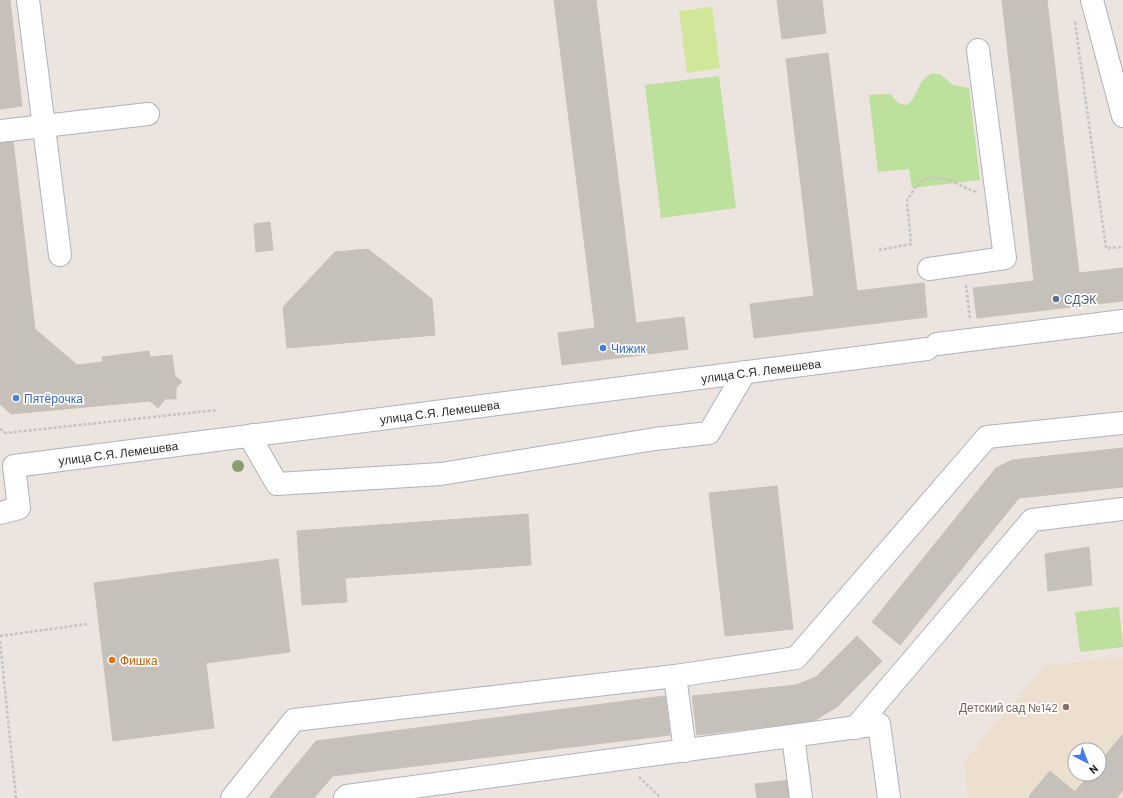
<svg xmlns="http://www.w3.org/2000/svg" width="1123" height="798" font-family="Barlow,sans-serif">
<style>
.education{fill:#eddfce;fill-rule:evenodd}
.green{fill:#bde09d}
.pitch{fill:#d0e799}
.building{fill:#c5c0ba;stroke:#c8c0b8}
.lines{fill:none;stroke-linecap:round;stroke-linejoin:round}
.minor-casing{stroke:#aeb2bb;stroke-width:24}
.path{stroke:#c4c4c4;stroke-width:2.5;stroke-dasharray:3 2;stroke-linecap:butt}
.minor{stroke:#fff;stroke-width:22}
.tree{fill:#889f74}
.service-dot{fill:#5c6f8a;stroke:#fff;stroke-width:1.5}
.shop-dot{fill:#3f7fe0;stroke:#fff;stroke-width:1.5}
.food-dot{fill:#e8710a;stroke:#fff;stroke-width:1.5}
.education-dot{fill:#8d6e63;stroke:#fff;stroke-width:1.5}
.labels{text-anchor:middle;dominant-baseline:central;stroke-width:3.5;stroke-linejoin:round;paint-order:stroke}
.service-label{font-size:12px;fill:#4e5e75;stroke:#fff;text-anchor:start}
.shop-label{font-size:12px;fill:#366cbe;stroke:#fff;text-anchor:start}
.street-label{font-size:12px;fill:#2b2b2b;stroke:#fff}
.food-label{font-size:12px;fill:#c56008;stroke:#fff;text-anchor:start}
.education-label{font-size:12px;fill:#785e54;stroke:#fff;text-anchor:end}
</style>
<rect width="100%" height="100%" fill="#ece4de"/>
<path class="education" d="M1123,657V798H968L964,761L1046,665ZM1075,750H1099V774H1075Z"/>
<path class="green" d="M933,73L941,75L953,85L969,88L980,180L912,188L909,169L878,172L869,95L883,94H891C895,101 899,105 907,105C920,95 916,80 933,73Z
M719,76L736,208L661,218L645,85Z
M1119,607L1123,647L1080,652L1075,612Z"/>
<path class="pitch" d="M712,7L720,68L687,73L679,11Z"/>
<path class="building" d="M0,0H10L22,106L0,109Z
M554,0H596L636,323L684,317L688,349L562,365L558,333L595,328Z
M777,0H822L826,33L782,39Z
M1002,0H1047L1079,273L1123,268V301L977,318L973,288L1034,281Z
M828,53L857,291L924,283L927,317L754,338L750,304L814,296L786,59Z
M13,140L35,329L77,365L103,362L102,357L149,351L150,357L172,355L175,376L182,382L176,388V399H165L158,408L150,401L11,414L0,404V142Z
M270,222L273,250L256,252L254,224Z
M368,249L432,299L435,335L287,348L283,307L335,252Z
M1123,448V487L1019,498L900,645L872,622L996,468L1012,460Z
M777,486L793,629L725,636L709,493Z
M528,514L531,565L345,578L347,602L302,605L297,531Z
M1089,547L1092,585L1048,591L1045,554Z
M278,559L290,652L206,663L214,728L113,741L94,583Z
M857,636L882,661L838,706L814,721L697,735L692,696L796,685L816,677Z
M665,696L670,735L333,776L314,798H269L316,741Z
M1123,734V790L1117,797L1118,798H1030L1029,796L1050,771L1075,792L1090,774H1099V763Z
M791,780L793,798H757L755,784Z"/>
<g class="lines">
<defs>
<g id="minor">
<path d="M28,0L60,255"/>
<path d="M1092,0L1123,116"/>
<path d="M0,131L148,114"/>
<path d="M929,269L1005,258L978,50"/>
<path d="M937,344L1123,321"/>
<path d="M253,435L254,444L277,484L441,474L655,439L709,433L745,372"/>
<path id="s1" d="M0,513L19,508L14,466L927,349"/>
<path d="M675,676L685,751"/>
<path d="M855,728L1032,520L1123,509"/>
<path d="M793,736L801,798"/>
<path d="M232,798L294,720L675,676L796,658L987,437L1123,423"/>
<path d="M345,798L347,796L879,724L889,798"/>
</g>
</defs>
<use href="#minor" class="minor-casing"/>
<path class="path" d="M1075,22L1106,248L1123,247
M879,250L911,244L907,200C911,195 915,186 920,183C938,169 959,186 976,192
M966,285L970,319
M0,429L6,433L217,410
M0,636L87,624
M0,641L16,798
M639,777L661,798"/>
<use href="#minor" class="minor"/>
</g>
<circle class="tree" cx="238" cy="466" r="6"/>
<circle class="service-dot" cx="1056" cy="299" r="4"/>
<g class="shop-dot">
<circle cx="603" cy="348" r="4"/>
<circle cx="16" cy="398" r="4"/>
</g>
<circle class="food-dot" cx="112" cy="660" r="4"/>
<circle class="education-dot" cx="1066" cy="707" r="4"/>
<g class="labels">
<g class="service-label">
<text x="1064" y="299">СДЭК</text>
</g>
<g class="shop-label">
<text x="611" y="348">Чижик</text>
<text x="24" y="398">Пятёрочка</text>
</g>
<g class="street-label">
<text stroke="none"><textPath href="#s1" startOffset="815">улица С.Я. Лемешева</textPath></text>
<text stroke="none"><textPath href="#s1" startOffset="491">улица С.Я. Лемешева</textPath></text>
<text stroke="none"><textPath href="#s1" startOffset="167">улица С.Я. Лемешева</textPath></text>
</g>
<g class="food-label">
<text x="120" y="660">Фишка</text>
</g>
<g class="education-label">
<text x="1058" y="707">Детский сад №142</text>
</g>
</g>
<g transform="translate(1087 762) rotate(138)"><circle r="19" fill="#ffffff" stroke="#aaaaaa"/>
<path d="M0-3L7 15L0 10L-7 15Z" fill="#467cf2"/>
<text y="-6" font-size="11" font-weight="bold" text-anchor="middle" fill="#2b2b2b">N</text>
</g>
</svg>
